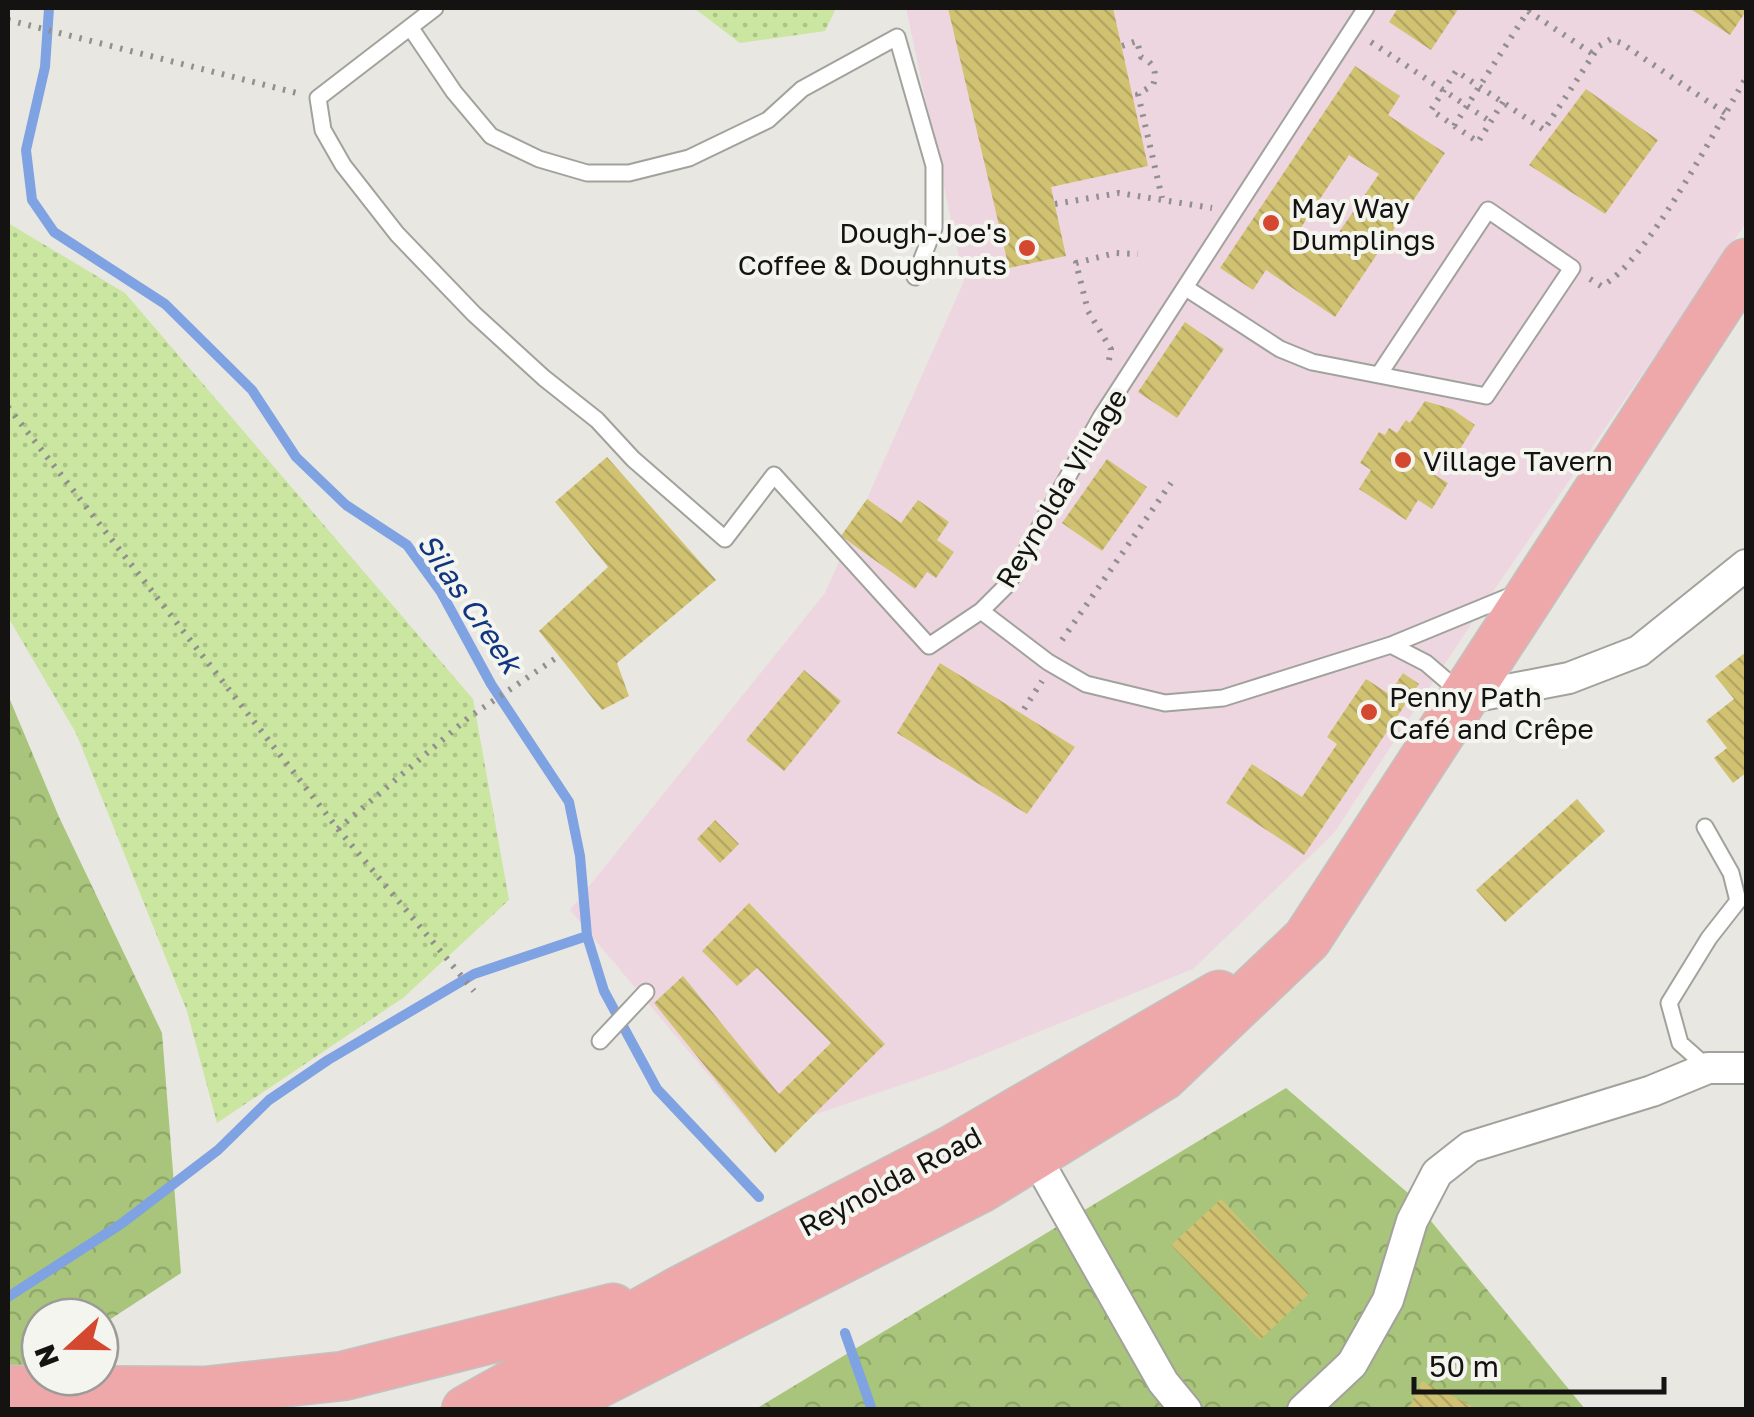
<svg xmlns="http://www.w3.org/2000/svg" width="1754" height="1417" font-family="'Golos Text',sans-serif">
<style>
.commercial{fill:#eed6e0}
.grass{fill:url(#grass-dots)}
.forest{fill:url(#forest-crowns)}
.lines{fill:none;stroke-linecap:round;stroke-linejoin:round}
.stream{stroke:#7ea2e2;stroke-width:10}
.building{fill:url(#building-back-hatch);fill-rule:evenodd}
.service-casing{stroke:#a2a29d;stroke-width:19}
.minor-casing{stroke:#a2a29d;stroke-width:34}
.primary-casing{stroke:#c2c2c1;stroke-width:51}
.path{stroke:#91908c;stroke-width:6;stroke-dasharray:2.5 8;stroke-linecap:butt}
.service{stroke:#fff;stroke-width:15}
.minor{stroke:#fff;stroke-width:30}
.primary{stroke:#eea8a9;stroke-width:48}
.poi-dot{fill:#d4482f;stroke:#f5f5ef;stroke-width:4}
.labels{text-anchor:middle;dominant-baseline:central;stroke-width:8;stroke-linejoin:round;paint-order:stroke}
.poi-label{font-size:28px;fill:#141312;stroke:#f5f5ef;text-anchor:start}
.street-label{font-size:28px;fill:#141312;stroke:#f5f5ef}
.water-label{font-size:30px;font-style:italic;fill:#103681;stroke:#f5f5ef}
</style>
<defs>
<pattern id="grass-dots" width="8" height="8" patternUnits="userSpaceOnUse" patternTransform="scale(2.5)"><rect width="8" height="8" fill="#cae6a0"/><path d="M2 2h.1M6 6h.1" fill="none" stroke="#adc489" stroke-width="1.8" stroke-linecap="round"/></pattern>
<pattern id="forest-crowns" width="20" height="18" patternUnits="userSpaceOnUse" patternTransform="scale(2.5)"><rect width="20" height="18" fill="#a8c57b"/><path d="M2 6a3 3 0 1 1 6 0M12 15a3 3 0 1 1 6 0" fill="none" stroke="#90a869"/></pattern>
<pattern id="building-back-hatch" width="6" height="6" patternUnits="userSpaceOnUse" patternTransform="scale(2.5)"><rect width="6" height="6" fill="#d1c272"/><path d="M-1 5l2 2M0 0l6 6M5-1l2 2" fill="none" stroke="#b3a662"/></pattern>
</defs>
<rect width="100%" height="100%" fill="#e8e7e2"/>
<path class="commercial" d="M906,8H1746V223L1479,612L1334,833L1193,969L950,1068L758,1134L570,910L825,593L964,281Z"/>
<path class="grass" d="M694,8H836L825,31L740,43Z
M8,223L125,293L473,699L509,900L403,998L217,1123L187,1011L76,733L8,617Z"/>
<path class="forest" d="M8,695L59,817L162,1033L181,1273L100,1326V1317H40V1365L8,1387Z
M1286,1088L1408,1193L1585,1409L754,1410Z"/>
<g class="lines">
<path class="stream" d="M49,8L45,67L26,150L32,200L54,232L165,304L252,390L296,457L346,505L407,545L441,592L491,684L569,802L580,856L587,936L604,991L657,1089L759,1197
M8,1297L121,1224L218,1150L269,1100L328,1060L474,974L587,936
M845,1333L872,1410"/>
</g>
<path class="building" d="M948,8H1113L1148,166L1051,187L1066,256L1009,268Z
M1398,8H1459L1431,50L1389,22Z
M1689,8H1746V11L1730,35Z
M1355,66L1400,96L1388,115L1445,153L1335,317L1266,270L1253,290L1220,268ZM1349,155L1379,174L1324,254L1296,235Z
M1586,89L1658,140L1605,214L1529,165Z
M1185,322L1224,349L1177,418L1138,392Z
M1425,401L1452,409L1475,425L1455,457L1449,453L1435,475L1448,483L1432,509L1418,500L1406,520L1359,489L1371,470L1360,463L1379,432L1385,435L1389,428L1397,433L1406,420L1410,423Z
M607,457L716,580L617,663L629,696L602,710L539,631L608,567L555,502Z
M1107,459L1147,487L1102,551L1062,523Z
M867,499L901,523L918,500L949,522L937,540L954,552L936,578L927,572L915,589L841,536Z
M1746,652V773L1733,783L1714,758L1727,748L1706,721L1734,699L1715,676Z
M940,663L1075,747L1027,814L897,733Z
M804,670L841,701L784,771L746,740Z
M1403,673L1419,684L1304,855L1226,803L1252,764L1302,797L1337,744L1327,737L1366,679L1389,694Z
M1577,799L1605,831L1505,922L1476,890Z
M715,820L739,844L720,863L697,839Z
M749,903L885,1044L775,1153L654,1003L683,976L779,1094L831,1043L757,968L737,986L702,951Z
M1221,1199L1309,1294L1260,1340L1171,1245Z
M1422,1381L1480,1410H1408Z"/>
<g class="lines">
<defs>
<path id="service" d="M435,8L318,98L323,130L343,165L397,234L474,314L544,378L597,420L633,459L725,539L774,475L929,646L981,611
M1366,8L1101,417L1008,584L981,611L1048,662L1086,684L1165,703L1223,698L1391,645L1515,594
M410,27L454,92L491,136L539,159L587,173H629L689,158L768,120L802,89L897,37L934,166V228L915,277
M1186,288L1280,349L1312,362L1486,396L1572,268L1488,210L1380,373
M1391,645L1426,663L1461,693
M1705,827L1731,873L1738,901L1709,938L1669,1003L1680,1043L1708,1068
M600,1041L646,992"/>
<path id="minor" d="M1466,698L1569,678L1639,651L1746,565
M1027,1142L1163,1382L1186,1410
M1303,1410L1352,1364L1388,1300L1412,1221L1437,1173L1470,1147L1652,1091L1708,1068H1746"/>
<path id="primary" d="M8,1390L205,1391L343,1376L613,1308
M466,1410L679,1291L950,1151L1219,995
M546,1410L981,1188L1163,1076L1307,939L1746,263"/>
</defs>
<use href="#service" class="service-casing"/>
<use href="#minor" class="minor-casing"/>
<use href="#primary" class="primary-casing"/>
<path class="path" d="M1528,11L1593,54
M8,20L297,93
M1371,42L1491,122
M1122,46L1137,41L1141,57C1153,62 1158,72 1153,85L1138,94L1162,198
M1503,102L1478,142L1431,110L1456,71L1544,130L1599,46L1611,39L1621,43L1725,113
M1454,126L1530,8
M1055,204L1119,193L1212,208
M1590,279L1601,286C1645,266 1718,124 1746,78
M1109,360L1111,349L1088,311L1076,263L1115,253L1138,254
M8,407L338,829L474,991
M1062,640L1171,483
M1024,709L1042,681
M338,829L468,718L559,656"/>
<use href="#service" class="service"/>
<use href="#minor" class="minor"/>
<use href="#primary" class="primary"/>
</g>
<g class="poi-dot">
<circle cx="1271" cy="223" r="10"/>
<circle cx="1027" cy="248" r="10"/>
<circle cx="1403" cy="460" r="10"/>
<circle cx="1369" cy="712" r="10"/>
</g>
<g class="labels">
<g class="poi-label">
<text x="1291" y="207">May Way<tspan x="1291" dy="32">Dumplings</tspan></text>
<text x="1007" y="232" text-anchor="end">Dough-Joe's<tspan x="1007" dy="32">Coffee &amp; Doughnuts</tspan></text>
<text x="1423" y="460">Village Tavern</text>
<text x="1389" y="696">Penny Path<tspan x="1389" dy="32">Café and Crêpe</tspan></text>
</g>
<g class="street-label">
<text transform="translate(1061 488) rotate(-59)">Reynolda Village</text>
<text transform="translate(890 1181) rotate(-28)">Reynolda Road</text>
</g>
<g class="water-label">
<text transform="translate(470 603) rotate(56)">Silas Creek</text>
</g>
</g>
<rect width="1754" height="1417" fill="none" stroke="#141312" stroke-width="20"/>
<g transform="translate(70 1347) rotate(249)"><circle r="48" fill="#f5f5ef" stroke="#9b9b97" stroke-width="2.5"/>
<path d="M0-8L18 38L0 25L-18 38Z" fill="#d4482f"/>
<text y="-15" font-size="28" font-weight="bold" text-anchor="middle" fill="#141312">N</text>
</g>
<path d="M1414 1377v15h250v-15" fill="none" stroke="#141312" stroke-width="5"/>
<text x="1429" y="1377" font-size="30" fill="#141312" stroke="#f5f5ef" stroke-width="8" paint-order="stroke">50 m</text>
</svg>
